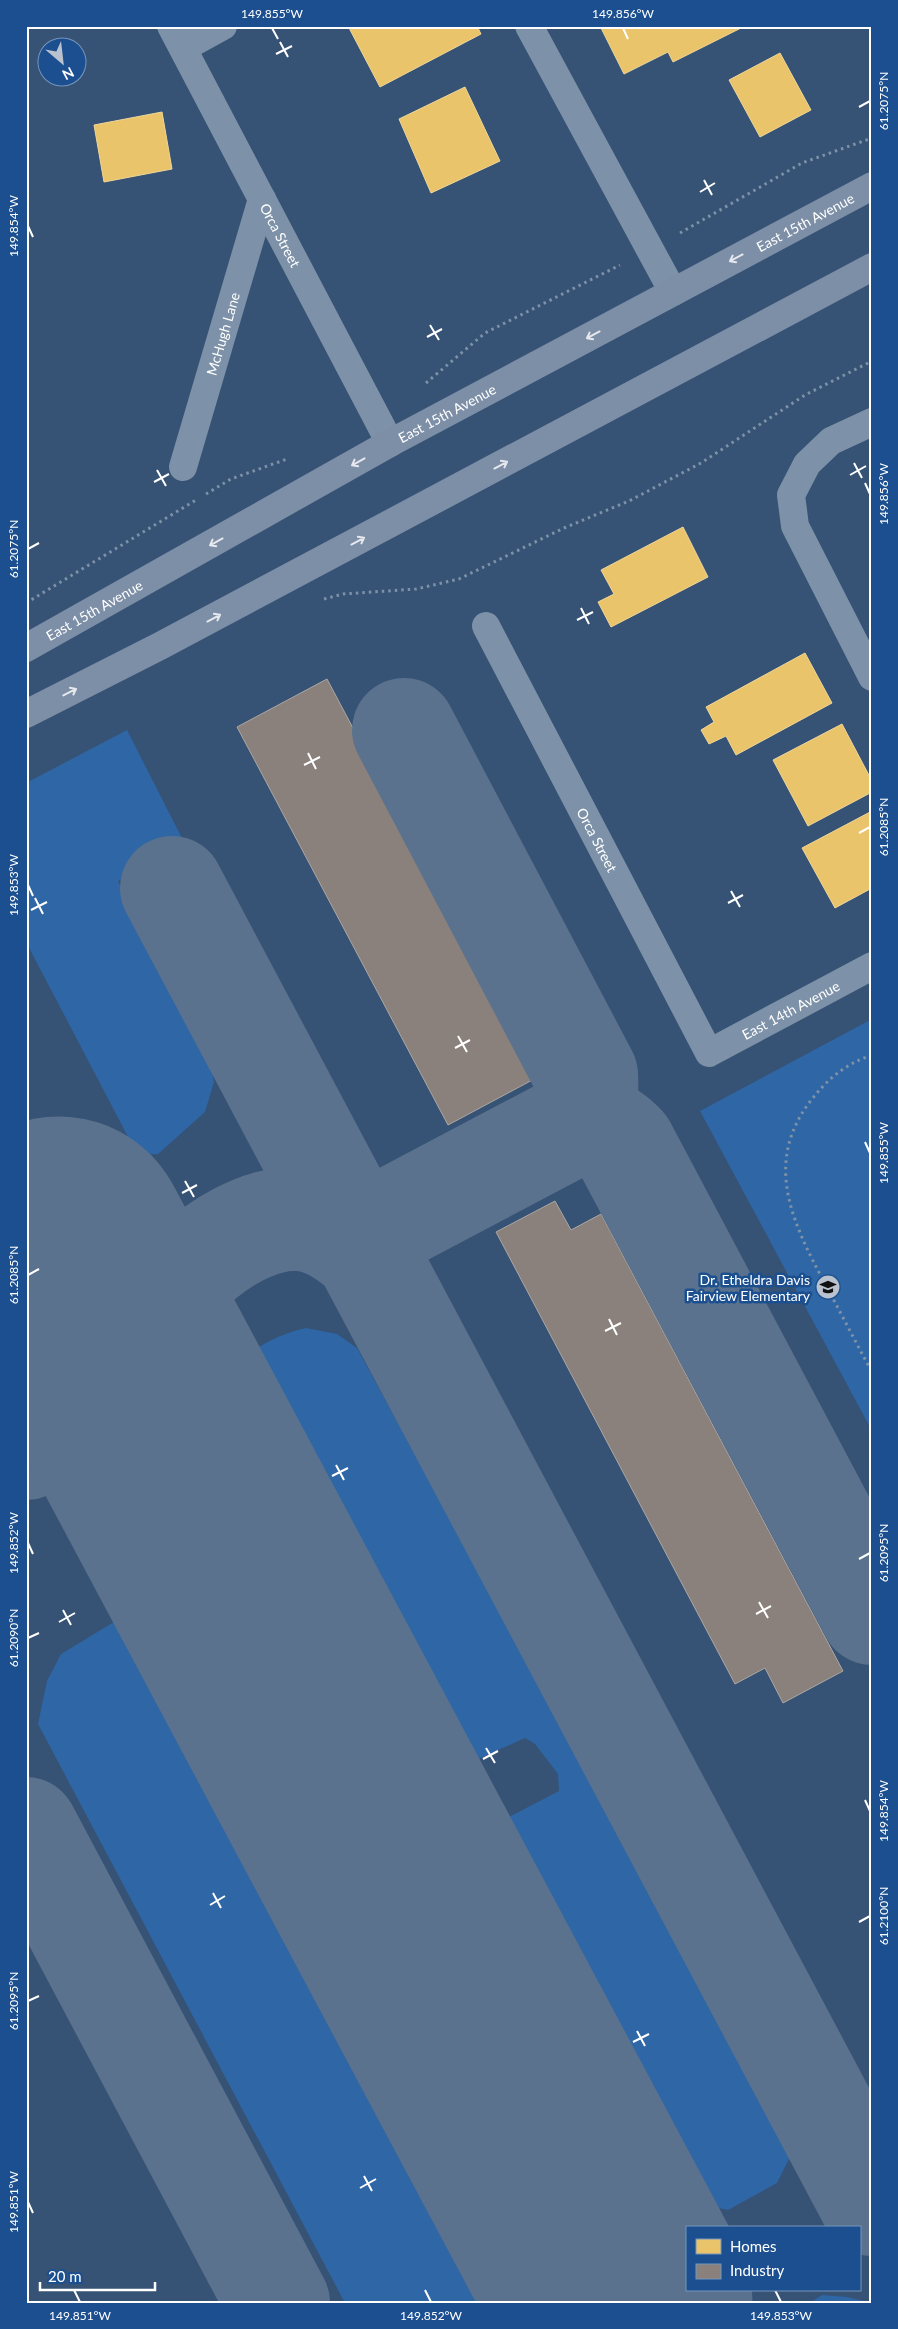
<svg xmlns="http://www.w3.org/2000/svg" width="898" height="2329" font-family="Lato,sans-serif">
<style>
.green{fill:#2f66a5}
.homes{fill:#e9c46a;stroke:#f0d697}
.industry{fill:#8a817c;stroke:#ada7a3}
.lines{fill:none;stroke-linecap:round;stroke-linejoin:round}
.taxiway{stroke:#5a728e;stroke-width:104}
.runway{stroke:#5a728e;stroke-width:259}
.path{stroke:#7d92a8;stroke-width:3;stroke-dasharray:2.5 4;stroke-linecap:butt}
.minor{stroke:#7d92a8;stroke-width:28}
.major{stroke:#7d8ea7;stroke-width:28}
.oneway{stroke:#e5e8ed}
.ticks{fill:none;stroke:#fff;stroke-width:2}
.labels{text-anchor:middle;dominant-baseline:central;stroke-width:5;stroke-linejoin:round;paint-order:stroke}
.street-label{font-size:14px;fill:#fff;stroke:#1b4f8f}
.poi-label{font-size:14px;fill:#fff;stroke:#1b4f8f;text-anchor:end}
.neatline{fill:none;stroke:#fff;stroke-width:2}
.ticks-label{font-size:12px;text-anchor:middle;fill:#fff}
</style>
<rect width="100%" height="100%" fill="#365274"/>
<path class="green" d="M127,730L185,844L118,881L206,1044L214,1082L205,1112L158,1154H137L26,942V783Z
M872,1019V1431L700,1111Z
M306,1328L337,1334L357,1348L520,1647L790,2157L777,2183L728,2210C697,2203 679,2201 655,2180L476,1846L480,1832L559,1791L558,1774L535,1744L525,1738L445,1774L239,1385L237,1364C256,1346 279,1334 306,1328Z
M114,1622L138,1625L166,1634L190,1666L515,2266L514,2285L509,2303H345L38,1724L47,1681L61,1654Z
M822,2295L847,2297L872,2303H810Z"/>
<path class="homes" d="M348,26H477L481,34L380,87Z
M600,26H745L673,62L668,52L624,74Z
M780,53L811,110L760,137L729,80Z
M465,87L500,161L431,193L399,119Z
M162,112L172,169L104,182L94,125Z
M683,527L708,577L611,627L598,602L614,594L601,570Z
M805,653L832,703L736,755L726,736L709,744L701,730L714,722L706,707Z
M842,724L872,781V792L808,826L773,760Z
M872,811V888L835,908L802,848Z"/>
<path class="industry" d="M327,679L538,1077L448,1125L237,727Z
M555,1201L571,1230L601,1214L843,1671L783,1703L765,1668L735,1684L496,1232Z"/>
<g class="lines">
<path class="taxiway" d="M404,730L586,1075C588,1100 584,1108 568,1127
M172,888L872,2204
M358,1238L568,1127C593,1125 606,1127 624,1146L872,1613
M153,1421C148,1397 140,1368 145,1343C157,1284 238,1216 298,1219C325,1220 345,1235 365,1251
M26,1448C56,1433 96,1434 127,1447C148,1456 167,1471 186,1484
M26,1829L278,2303
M558,2180C600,2236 614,2265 687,2282"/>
<path class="runway" d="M59,1246L623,2303"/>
<path class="path" d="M680,233L802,163L872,138
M426,383L485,333L620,265
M206,494L231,479L287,459
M324,599L343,594L416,589L459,579L564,528L629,501L701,463L805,395L872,361
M26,603L196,500
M872,1055C845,1064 826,1080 809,1103C763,1165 794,1225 825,1284C841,1313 856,1343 872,1372"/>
<g class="minor">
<path id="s1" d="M171,26L390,443"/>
<path d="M529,26L673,292"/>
<path d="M183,48L223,26"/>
<path d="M872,422L831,441L807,464L791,495L795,526L872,677"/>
<path id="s2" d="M183,467L262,199"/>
<path id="s3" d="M486,626L709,1053L872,966"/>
</g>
<g class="major">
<path id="s4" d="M26,648L390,443L872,186"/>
<path d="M26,714L160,646L872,267"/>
</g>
</g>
<defs><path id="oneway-shaft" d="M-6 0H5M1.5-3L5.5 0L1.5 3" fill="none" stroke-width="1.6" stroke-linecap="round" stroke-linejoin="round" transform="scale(1.25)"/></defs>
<g class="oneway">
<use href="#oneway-shaft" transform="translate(736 258) rotate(152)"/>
<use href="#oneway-shaft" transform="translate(593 335) rotate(152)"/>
<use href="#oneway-shaft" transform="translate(358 462) rotate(151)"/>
<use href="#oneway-shaft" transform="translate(501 465) rotate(-28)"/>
<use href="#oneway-shaft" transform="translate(358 541) rotate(-28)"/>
<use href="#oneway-shaft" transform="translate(216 542) rotate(151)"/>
<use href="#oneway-shaft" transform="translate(214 618) rotate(-28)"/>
<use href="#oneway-shaft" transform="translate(70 692) rotate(-27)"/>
</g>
<path class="ticks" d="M272,28L278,39M623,28L628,39M280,42L288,57M276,54L292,46M859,107L870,101M704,180L712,195M700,192L715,183M28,226L33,237M430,325L439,340M427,337L442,329M854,463L862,478M157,470L166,486M850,475L866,466M154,482L169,474M865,483L870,494M28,549L39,543M581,608L589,624M577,620L593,612M308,753L316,769M304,765L320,757M859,833L870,827M28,885L33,896M731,891L740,907M35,898L43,914M728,903L743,895M31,910L47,902M458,1036L467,1052M455,1048L470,1040M865,1142L870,1153M185,1181L194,1197M182,1193L197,1185M28,1275L39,1269M609,1319L617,1335M605,1331L621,1323M336,1465L344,1480M332,1476L348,1468M28,1543L33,1554M859,1559L870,1553M759,1602L768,1618M63,1610L71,1625M756,1614L771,1606M59,1622L75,1613M28,1638L39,1633M486,1748L495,1763M483,1759L498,1751M865,1800L870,1811M213,1893L221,1908M210,1905L225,1896M859,1922L870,1916M28,2001L39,1996M637,2031L645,2046M633,2042L649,2034M364,2176L372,2191M360,2188L376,2179M28,2202L33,2213M74,2290L80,2302M425,2290L431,2302M775,2290L781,2302"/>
<defs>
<symbol id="school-disc" viewBox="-11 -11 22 22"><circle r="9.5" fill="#b9c2ce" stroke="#1b4f8f"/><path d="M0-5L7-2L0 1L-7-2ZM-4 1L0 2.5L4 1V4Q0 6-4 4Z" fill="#111"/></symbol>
</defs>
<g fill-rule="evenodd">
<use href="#school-disc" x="814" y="1273" width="28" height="28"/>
</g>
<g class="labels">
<g class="street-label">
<text stroke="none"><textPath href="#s4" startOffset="888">East 15th Avenue</textPath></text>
<text stroke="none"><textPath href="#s1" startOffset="236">Orca Street</textPath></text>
<text stroke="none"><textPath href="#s2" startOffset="139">McHugh Lane</textPath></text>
<text stroke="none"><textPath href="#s4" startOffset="482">East 15th Avenue</textPath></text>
<text stroke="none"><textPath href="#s4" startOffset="78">East 15th Avenue</textPath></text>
<text stroke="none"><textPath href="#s3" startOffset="241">Orca Street</textPath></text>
<text stroke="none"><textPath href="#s3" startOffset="574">East 14th Avenue</textPath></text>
</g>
<g class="poi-label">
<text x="810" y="1279">Dr. Etheldra Davis<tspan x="810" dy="16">Fairview Elementary</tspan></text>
</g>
</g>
<rect width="898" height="2329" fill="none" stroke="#1b4f8f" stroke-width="55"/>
<rect x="686" y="2226" width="175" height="65" fill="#1b4f8f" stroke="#7695bc"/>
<rect x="696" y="2239" width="25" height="15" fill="#e9c46a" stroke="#7695bc"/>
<text x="730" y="2252" font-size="15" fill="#ffffff">Homes</text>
<rect x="696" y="2264" width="25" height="15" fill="#8a817c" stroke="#7695bc"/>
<text x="730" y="2276" font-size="15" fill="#ffffff">Industry</text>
<g transform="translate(62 62) rotate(152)"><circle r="24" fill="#1b4f8f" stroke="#7695bc"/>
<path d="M0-4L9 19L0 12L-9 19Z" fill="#b9c2ce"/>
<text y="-8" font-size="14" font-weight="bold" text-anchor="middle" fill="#ffffff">N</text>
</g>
<path d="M40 2282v8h115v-8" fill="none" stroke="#ffffff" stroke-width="2.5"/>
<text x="48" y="2282" font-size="15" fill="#ffffff" stroke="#1b4f8f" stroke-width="4" paint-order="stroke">20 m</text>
<rect x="28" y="28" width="842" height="2274" class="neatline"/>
<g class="ticks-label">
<text x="272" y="18">149.855°W</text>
<text x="623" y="18">149.856°W</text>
<text transform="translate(884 101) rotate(-90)" y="4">61.2075°N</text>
<text transform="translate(14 226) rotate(-90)" y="4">149.854°W</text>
<text transform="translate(884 494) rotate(-90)" y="4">149.856°W</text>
<text transform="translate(14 549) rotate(-90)" y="4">61.2075°N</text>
<text transform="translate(884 827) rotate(-90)" y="4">61.2085°N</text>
<text transform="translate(14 885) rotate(-90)" y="4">149.853°W</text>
<text transform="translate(884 1153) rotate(-90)" y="4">149.855°W</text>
<text transform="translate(14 1275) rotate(-90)" y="4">61.2085°N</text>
<text transform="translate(14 1543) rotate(-90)" y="4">149.852°W</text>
<text transform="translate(884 1553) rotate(-90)" y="4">61.2095°N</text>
<text transform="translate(14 1638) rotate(-90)" y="4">61.2090°N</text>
<text transform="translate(884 1811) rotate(-90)" y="4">149.854°W</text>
<text transform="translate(884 1916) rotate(-90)" y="4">61.2100°N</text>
<text transform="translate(14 2001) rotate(-90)" y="4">61.2095°N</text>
<text transform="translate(14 2202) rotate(-90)" y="4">149.851°W</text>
<text x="80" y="2320">149.851°W</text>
<text x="431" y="2320">149.852°W</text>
<text x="781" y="2320">149.853°W</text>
</g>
</svg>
